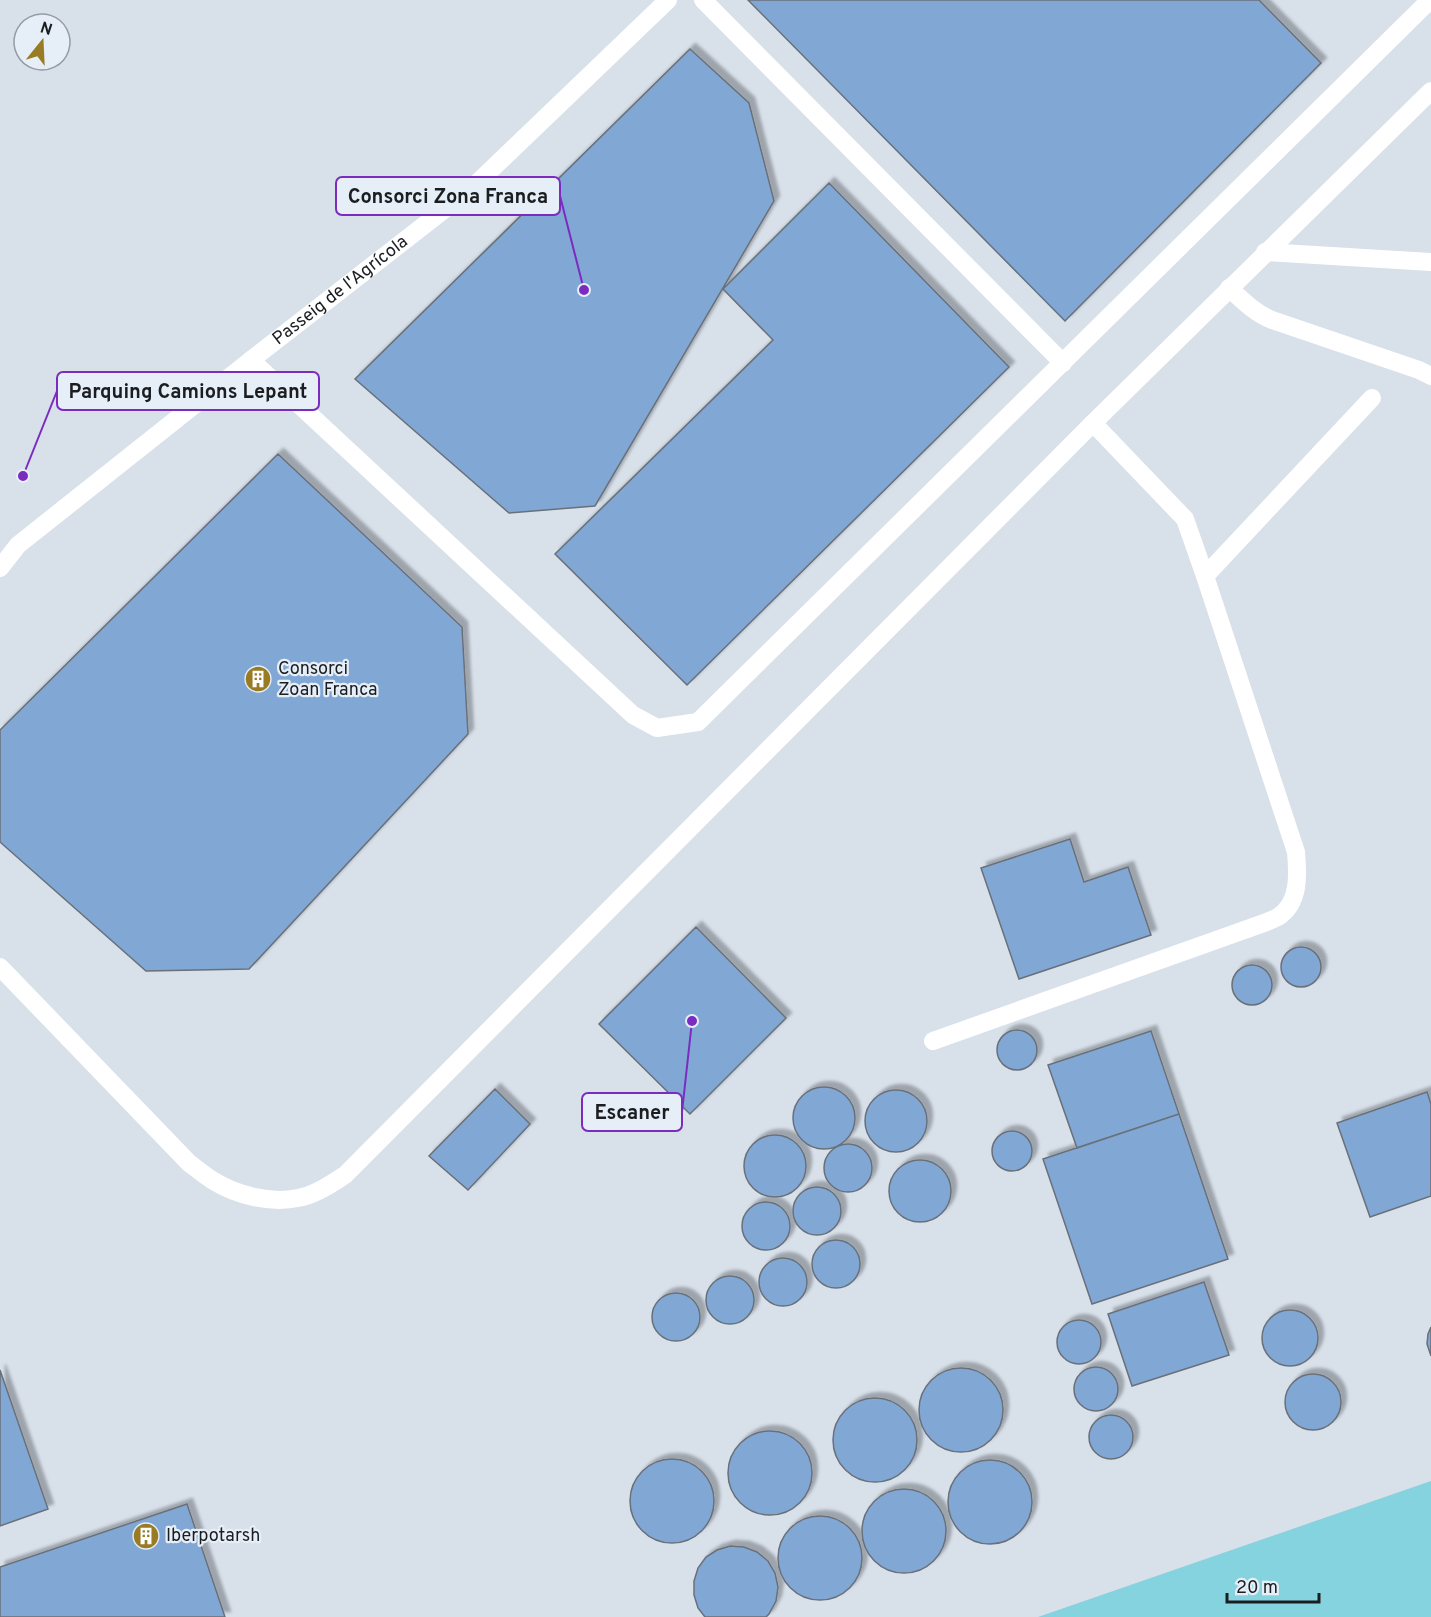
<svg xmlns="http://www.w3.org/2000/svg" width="1431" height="1617" font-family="Overpass,sans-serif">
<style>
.water{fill:#84d3df}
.building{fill:#81a7d5;stroke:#697079;stroke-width:1.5;filter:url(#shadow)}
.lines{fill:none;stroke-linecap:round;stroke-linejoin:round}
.service{stroke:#fff;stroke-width:18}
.labels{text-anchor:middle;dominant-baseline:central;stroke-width:4.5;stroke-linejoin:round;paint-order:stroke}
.street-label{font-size:18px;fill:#1b1e21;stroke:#e6eef8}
.poi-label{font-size:18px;fill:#1b1e21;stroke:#e6eef8;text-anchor:start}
.leader{fill:none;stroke:#7b2cbf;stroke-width:2}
.callout-dot{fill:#7b2cbf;stroke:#e6eef8;stroke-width:2}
.callout{fill:#e6eef8;stroke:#7b2cbf;stroke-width:2}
.callout-label{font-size:20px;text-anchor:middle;font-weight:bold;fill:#1b1e21}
</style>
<defs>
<filter id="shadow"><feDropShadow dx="5.5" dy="-5.5" stdDeviation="1.5" flood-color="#0004"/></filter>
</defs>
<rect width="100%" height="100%" fill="#d8e0ea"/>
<path class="water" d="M1431,1481V1617H1038Z"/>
<path class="building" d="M748,0H1259L1321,63L1065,321Z
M690,49L749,103L774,201L595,506L509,513L355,379Z
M829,183L1009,367L687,685L555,554L773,340L723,289Z
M278,454L462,627L468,734L249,969L146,971L0,842V730Z
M1070,839L1084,882L1128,867L1151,935L1019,979L981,868Z
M696,927L786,1018L690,1114L599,1024Z
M1281 967a20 20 0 1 1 40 0a20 20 0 1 1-40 0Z
M1232 985a20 20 0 1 1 40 0a20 20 0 1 1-40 0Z
M997 1050a20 20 0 1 1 40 0a20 20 0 1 1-40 0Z
M1151,1031L1179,1114L1077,1148L1048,1065Z
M793 1118a31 31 0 1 1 62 0a31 31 0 1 1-62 0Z
M495,1089L530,1124L468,1190L429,1156Z
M865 1121a31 31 0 1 1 62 0a31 31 0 1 1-62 0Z
M1427,1092L1431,1104V1196L1370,1217L1337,1123Z
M1179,1114L1228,1259L1092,1304L1043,1159Z
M992 1151a20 20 0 1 1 40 0a20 20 0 1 1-40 0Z
M744 1166a31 31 0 1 1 62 0a31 31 0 1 1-62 0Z
M824 1168a24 24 0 1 1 48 0a24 24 0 1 1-48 0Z
M889 1191a31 31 0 1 1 62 0a31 31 0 1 1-62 0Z
M793 1211a24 24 0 1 1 48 0a24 24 0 1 1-48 0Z
M742 1226a24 24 0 1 1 48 0a24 24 0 1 1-48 0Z
M812 1264a24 24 0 1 1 48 0a24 24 0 1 1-48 0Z
M759 1282a24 24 0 1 1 48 0a24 24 0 1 1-48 0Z
M706 1300a24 24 0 1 1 48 0a24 24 0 1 1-48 0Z
M1204,1282L1229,1355L1132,1386L1108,1314Z
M652 1317a24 24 0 1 1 48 0a24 24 0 1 1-48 0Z
M1262 1338a28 28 0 1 1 56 0a28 28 0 1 1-56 0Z
M1057 1342a22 22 0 1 1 44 0a22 22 0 1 1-44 0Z
M1431,1327V1356L1427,1344L1428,1334Z
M1074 1389a22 22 0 1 1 44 0a22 22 0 1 1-44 0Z
M919 1410a42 42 0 1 1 84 0a42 42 0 1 1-84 0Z
M0,1370L48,1509L0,1526Z
M1285 1402a28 28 0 1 1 56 0a28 28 0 1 1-56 0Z
M833 1440a42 42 0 1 1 84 0a42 42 0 1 1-84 0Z
M1089 1437a22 22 0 1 1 44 0a22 22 0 1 1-44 0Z
M728 1473a42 42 0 1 1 84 0a42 42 0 1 1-84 0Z
M630 1501a42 42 0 1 1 84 0a42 42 0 1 1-84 0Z
M948 1502a42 42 0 1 1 84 0a42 42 0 1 1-84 0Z
M862 1531a42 42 0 1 1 84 0a42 42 0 1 1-84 0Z
M187,1504L225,1617H0V1567Z
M778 1558a42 42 0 1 1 84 0a42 42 0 1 1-84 0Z
M730,1546L744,1547L757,1552L768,1561L775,1573L778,1587L776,1601L769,1614L766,1617H705L698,1608L694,1595V1581L698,1568L706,1557L717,1550Z"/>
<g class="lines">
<g class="service">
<path d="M703,0L1063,363"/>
<path d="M1265,252L1431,262"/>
<path d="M1229,288C1243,301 1255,313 1272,320L1419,370L1431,376"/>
<path d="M251,360L633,715L657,728L698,722L1430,0"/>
<path d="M1093,423L1185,519L1205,576"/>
<path id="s1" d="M0,568L18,545L251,360L472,188L668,0"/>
<path d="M0,967L189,1163C197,1169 204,1175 212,1180C236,1195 270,1204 298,1198C315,1195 331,1184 345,1175L1093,423L1431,91"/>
<path d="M933,1041L1264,923C1269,921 1274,919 1278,917C1300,903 1298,874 1296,852L1205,576L1372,398"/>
</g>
</g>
<defs>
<symbol id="building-disc" viewBox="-11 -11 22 22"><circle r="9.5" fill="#997b24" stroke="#e6eef8"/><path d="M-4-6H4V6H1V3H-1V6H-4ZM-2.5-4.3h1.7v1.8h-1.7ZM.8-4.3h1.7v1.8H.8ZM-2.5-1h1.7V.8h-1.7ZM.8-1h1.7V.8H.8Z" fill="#fff"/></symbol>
</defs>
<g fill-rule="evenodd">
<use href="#building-disc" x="243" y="664" width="30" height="30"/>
<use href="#building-disc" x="131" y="1521" width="30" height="30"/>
</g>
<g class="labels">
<g class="street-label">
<text stroke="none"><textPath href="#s1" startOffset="440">Passeig de l'Agrícola</textPath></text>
</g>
<g class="poi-label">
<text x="278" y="669">Consorci<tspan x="278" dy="21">Zoan Franca</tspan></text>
<text x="166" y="1536">Iberpotarsh</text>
</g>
</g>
<path class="leader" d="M584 290L560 196M23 476L57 391M692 1021L682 1112"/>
<g class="callout-dot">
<circle cx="584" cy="290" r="6"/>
<circle cx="23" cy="476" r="6"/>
<circle cx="692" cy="1021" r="6"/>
</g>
<g class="callout">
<rect x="336" y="177" width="224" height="38" rx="6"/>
<rect x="57" y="372" width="262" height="38" rx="6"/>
<rect x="582" y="1093" width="100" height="38" rx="6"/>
</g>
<g class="callout-label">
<text x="448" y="203">Consorci Zona Franca</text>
<text x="188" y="398">Parquing Camions Lepant</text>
<text x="632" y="1119">Escaner</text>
</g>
<g transform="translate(42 42) rotate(18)"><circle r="28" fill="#e6eef8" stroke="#959ba2" stroke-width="1.5"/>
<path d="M0-4.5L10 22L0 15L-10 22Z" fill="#997b24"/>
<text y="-9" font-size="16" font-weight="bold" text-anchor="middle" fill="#1b1e21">N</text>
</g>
<path d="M1227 1593v9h92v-9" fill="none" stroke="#1b1e21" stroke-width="3"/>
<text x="1236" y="1593" font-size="18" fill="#1b1e21" stroke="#e6eef8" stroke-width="4.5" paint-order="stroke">20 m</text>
</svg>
